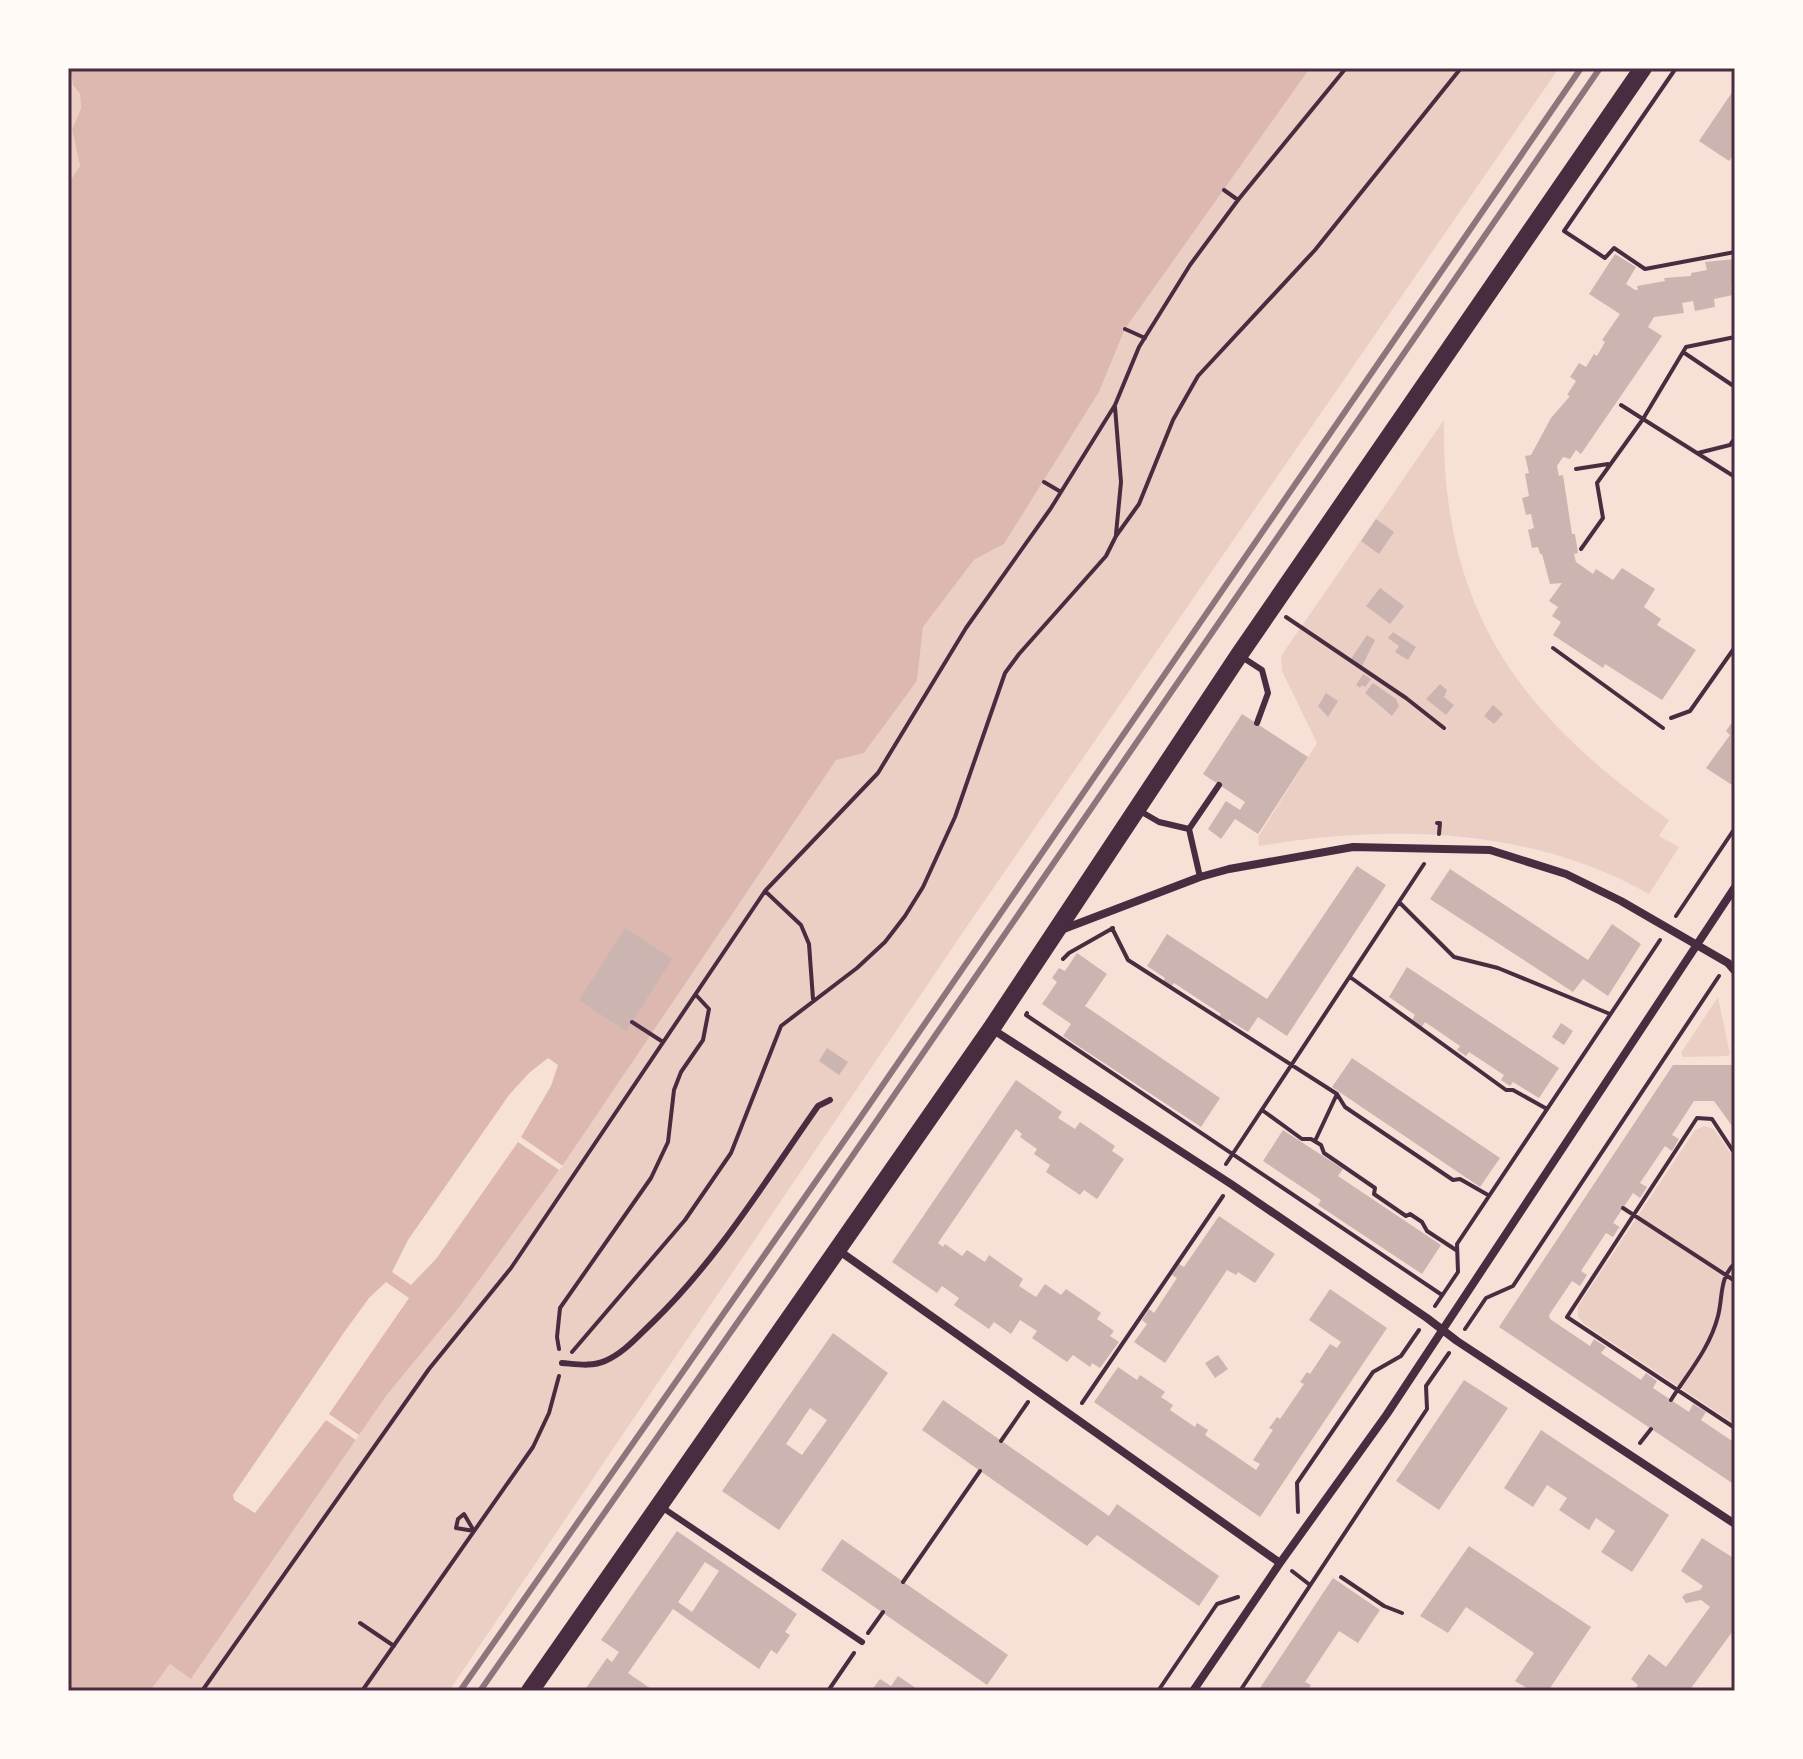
<svg xmlns="http://www.w3.org/2000/svg" width="1803" height="1759" font-family="Bitter,serif">
<style>
.green{fill:#ebcfc5}
.water{fill:#dcb8b0}
.pier{fill:#f7e1d7}
.building{fill:#ccb4b1;fill-rule:evenodd}
.lines{fill:none;stroke-linecap:round;stroke-linejoin:round}
.path{stroke:#4a2c40;stroke-width:4}
.service{stroke:#4a2c40;stroke-width:6}
.minor{stroke:#4a2c40;stroke-width:8}
.primary{stroke:#4a2c40;stroke-width:18}
.rail{stroke:#8f747c;stroke-width:6}
.neatline{fill:none;stroke:#4a2c40;stroke-width:3}
</style>
<rect width="100%" height="100%" fill="#f7e1d7"/>
<path class="green" d="M68,68L73,85L80,94L81,110L72,129L80,166L68,184Z
M1310,68H1559L972,919L449,1691H150L170,1664L192,1678L386,1396L461,1305L567,1159L836,759L864,753L917,681L923,627L974,560L1004,544L1099,392L1125,329Z
M1444,420C1441,609 1519,715 1669,820L1659,836L1679,847L1649,894C1531,827 1390,824 1259,846L1258,837L1317,743L1282,671L1281,656Z
M1718,997L1730,1054L1728,1056L1683,1057L1681,1053Z
M1704,1126L1714,1129L1735,1160V1424L1584,1324L1578,1317V1306L1695,1130Z"/>
<path class="water" d="M70,68H1310L1125,329L1099,392L1004,544L974,560L923,627L917,681L864,753L836,760L567,1159L461,1305L386,1396L191,1679L170,1664L150,1691H68V184L80,166L72,129L81,109L80,94L73,85Z"/>
<path class="pier" d="M548,1058L558,1065L551,1086L521,1137L563,1166L559,1170L518,1142L436,1259L411,1285L392,1272L408,1240L509,1095L529,1073Z
M386,1282L409,1298L329,1414L359,1435L356,1440L326,1420L255,1513L234,1500L233,1495L345,1331L369,1298Z"/>
<path class="building" d="M1735,88V153L1729,161L1699,141Z
M1615,254L1636,267L1626,284L1635,290H1638L1637,286L1665,281L1664,278L1691,276V273L1707,270L1705,262L1735,259V286L1731,287L1733,295L1714,299L1715,307L1695,311L1693,301L1682,303L1684,313L1654,317L1648,327L1662,336L1581,454L1576,450L1570,459L1563,457L1557,466L1559,476L1563,475L1572,534H1575L1578,553L1574,554L1576,562L1593,574L1596,569L1613,580L1622,568L1655,589L1644,607L1661,619L1657,625L1696,650L1662,700L1605,664L1603,668L1553,635L1561,622L1552,616L1558,607L1549,601L1562,583L1550,584L1542,554H1540L1538,547L1532,548L1528,530L1534,528L1531,514L1526,515L1522,498L1529,496L1525,474L1529,473L1525,456L1531,455L1551,418L1570,396L1567,395L1576,381L1570,377L1579,363L1586,367L1594,354L1597,356L1605,342L1602,340L1620,314L1589,294Z
M1376,519L1394,532L1379,554L1361,541Z
M1380,588L1404,606L1390,624L1366,606Z
M1393,632L1416,647L1408,660L1395,652L1399,646L1388,638Z
M1367,635L1375,640L1362,666L1351,659Z
M1363,674L1371,679L1365,687L1362,685L1360,688L1356,685Z
M1373,683L1396,699L1399,706L1392,716L1365,693Z
M1440,684L1447,690L1444,697L1454,705L1446,715L1426,699Z
M1326,693L1338,701L1328,717L1318,706Z
M1493,705L1503,714L1494,724L1484,716Z
M1242,714L1308,757L1258,834L1235,819L1221,839L1208,829L1226,801L1240,810L1245,802L1203,774Z
M1735,718V787L1706,768L1730,735L1726,731Z
M1357,866L1386,885L1287,1036L1258,1017L1248,1032L1229,1020L1227,1023L1218,1018L1221,1014L1174,983L1171,987L1163,982L1165,978L1147,966L1167,934L1267,999Z
M1450,869L1588,960L1612,924L1641,944L1608,996L1583,979L1573,992L1430,899Z
M625,928L672,959L626,1031L579,1000Z
M1077,953L1107,974L1085,1006L1220,1098L1201,1127L1063,1036L1071,1024L1042,1004L1057,982L1052,978L1059,968L1065,971Z
M1407,967L1559,1068L1539,1098L1513,1082L1510,1086L1501,1080L1504,1075L1469,1052L1466,1056L1457,1050L1460,1046L1425,1022L1422,1027L1417,1024L1412,1020L1415,1015L1389,997Z
M1561,1023L1573,1031L1564,1045L1552,1037Z
M827,1048L848,1062L839,1075L819,1061Z
M1352,1058L1500,1158L1480,1187L1332,1087Z
M1673,1065H1733L1735,1130L1714,1101H1694L1672,1135L1679,1139L1672,1151L1665,1146L1640,1183L1647,1187L1640,1198L1633,1193L1613,1223L1620,1227L1618,1229L1613,1237L1606,1233L1581,1271L1587,1275L1580,1286L1572,1281L1549,1315L1550,1319L1590,1346L1594,1339L1606,1347L1601,1353L1641,1380L1646,1373L1657,1381L1653,1388L1689,1412L1693,1404L1706,1412L1701,1420L1735,1443V1485L1499,1327Z
M1016,1080L1062,1112L1058,1118L1075,1129L1080,1122L1115,1146L1112,1151L1124,1159L1097,1199L1084,1190L1080,1195L1046,1172L1050,1165L1034,1154L1037,1149L1020,1137L1022,1134L1016,1129L938,1243L943,1247L945,1244L962,1256L967,1250L985,1262L989,1255L1023,1279L1019,1286L1036,1297L1045,1284L1061,1295L1066,1289L1101,1313L1097,1319L1114,1331L1110,1336L1119,1342L1100,1368L1092,1363L1090,1367L1073,1355L1067,1362L1032,1338L1037,1331L1020,1320L1011,1334L994,1322L989,1329L954,1305L959,1298L942,1286L937,1293L892,1262Z
M1283,1130L1343,1169L1338,1176L1441,1245L1422,1274L1318,1205L1321,1200L1263,1161Z
M1219,1216L1275,1254L1255,1283L1238,1272L1236,1275L1227,1270L1165,1363L1134,1342L1147,1324L1142,1320L1149,1309L1154,1313L1177,1278L1172,1275L1179,1264L1184,1267Z
M1330,1289L1387,1328L1260,1517L1094,1402L1118,1367L1137,1380L1140,1375L1165,1392L1161,1397L1173,1405L1170,1410L1195,1427L1197,1423L1208,1430L1205,1435L1256,1470L1260,1464L1253,1460L1273,1430L1269,1428L1277,1417L1280,1419L1304,1384L1300,1382L1307,1372L1310,1374L1330,1344L1337,1348L1341,1342L1309,1320Z
M833,1333L888,1373L779,1530L722,1491ZM810,1408L827,1420L802,1455L786,1444Z
M1218,1355L1228,1369L1215,1378L1205,1363Z
M1464,1380L1508,1408L1439,1510L1396,1481Z
M943,1400L1109,1516L1117,1504L1219,1576L1199,1606L1097,1535L1087,1546L922,1430Z
M1541,1430L1669,1515L1632,1572L1601,1552L1615,1531L1596,1518L1589,1530L1559,1510L1567,1498L1547,1485L1533,1507L1504,1488Z
M677,1531L797,1614L785,1632L790,1635L777,1654L771,1650L759,1669L673,1609L628,1673L654,1691H584L607,1658L612,1662L619,1652L601,1640ZM705,1562L719,1571L692,1612L678,1602Z
M1702,1538L1735,1559V1628L1689,1691H1633L1638,1685L1631,1679L1649,1654L1666,1667L1710,1607L1701,1600L1686,1603L1682,1597L1685,1594L1700,1590L1703,1586L1681,1571Z
M842,1539L1008,1655L987,1685L821,1570Z
M1469,1546L1591,1627L1548,1691H1532L1515,1681L1534,1653L1466,1607L1448,1633L1420,1616Z
M1333,1578L1380,1610L1358,1643L1339,1631L1305,1682L1311,1685L1307,1691H1258Z
M898,1676L920,1691H871L880,1679L891,1686Z"/>
<g class="lines">
<path class="path" d="M1676,68L1564,231L1605,258L1614,248L1645,269L1735,252
M1224,190L1238,200
M1125,329L1145,338
M1735,337L1686,347L1643,419L1735,477
M1683,352L1735,387
M1115,407L1121,482L1116,534
M1698,453L1730,445L1735,438
M1576,469L1608,464
M1044,482L1061,492
M1581,549L1603,518L1597,483L1643,419L1621,405
M1286,617L1406,698L1444,728
M1553,648L1663,728
M1671,718L1690,711L1735,647
M1437,823H1440L1439,834
M765,891L801,925L809,944L813,999
M1399,902L1454,957L1498,968L1610,1014
M1676,916L1735,828
M1112,928L1128,960L1337,1094L1345,1107L1453,1180L1460,1179L1488,1195
M1063,959L1069,953L1113,928
M1350,977L1506,1090H1513L1547,1109
M1027,1013L1026,1015L1442,1295
M632,1022L663,1042
M1262,1110L1302,1139H1311L1321,1145L1324,1153L1375,1188L1374,1194L1406,1216L1410,1214L1422,1222L1427,1231L1456,1250
M1315,1141L1337,1094
M1735,1154L1712,1119L1697,1118L1567,1317L1735,1428
M1226,1164L1424,864
M1623,1208L1735,1281
M1435,1306L1458,1272L1457,1244L1660,940
M1465,1329L1486,1298L1513,1286L1719,976
M559,1349L557,1337L560,1308L651,1178L668,1142L674,1090L681,1072L703,1040L709,1009L696,995
M572,1352L685,1220L731,1153L781,1026L857,968L885,942L905,916L923,887L955,817L1005,673L1019,654L1106,556L1116,536L1139,504L1173,420L1198,376L1315,250L1461,68
M1671,1400C1688,1373 1710,1348 1718,1316C1723,1297 1719,1278 1735,1263
M1082,1403L1223,1196
M1001,1441L1028,1402
M1640,1443L1651,1429
M1298,1512L1297,1483L1373,1372L1401,1356L1419,1330
M464,1514L474,1531L456,1528L458,1519Z
M1292,1571L1310,1585
M1341,1577L1384,1606L1402,1613
M903,1582L980,1471
M360,1623L394,1646
M868,1633L883,1612
M202,1691L429,1369L511,1268L765,891L878,773L966,628L1051,508L1115,405L1139,347L1190,265L1238,200L1346,68
M362,1691L533,1447L549,1413L559,1376
M828,1691L854,1653
M1158,1691L1217,1604L1238,1597
M1240,1691L1427,1409L1426,1386L1449,1353"/>
<path class="service" d="M1242,657L1262,670L1268,693L1257,723
M1140,811L1159,822L1189,829
M1200,877L1189,829L1219,785
M562,1363C576,1364 592,1367 605,1361C624,1353 638,1336 653,1322C718,1259 766,1180 818,1106L830,1100
M663,1508L862,1642"/>
<path class="minor" d="M1061,930L1200,877L1229,869L1353,847L1490,850L1566,874L1621,901L1728,963L1735,971
M992,1029L1231,1184L1427,1318L1457,1341L1735,1524
M838,1250L1280,1563
M1193,1691L1280,1563L1387,1414L1735,887"/>
<path class="primary" d="M530,1691L991,1029L1239,655L1643,68"/>
<path class="rail" d="M460,1691L858,1121L1581,68
M480,1691L772,1273L1600,68"/>
</g>
<rect width="1803" height="1759" fill="none" stroke="#fffaf5" stroke-width="140"/>
<rect x="70" y="70" width="1663" height="1619" class="neatline"/>
</svg>
